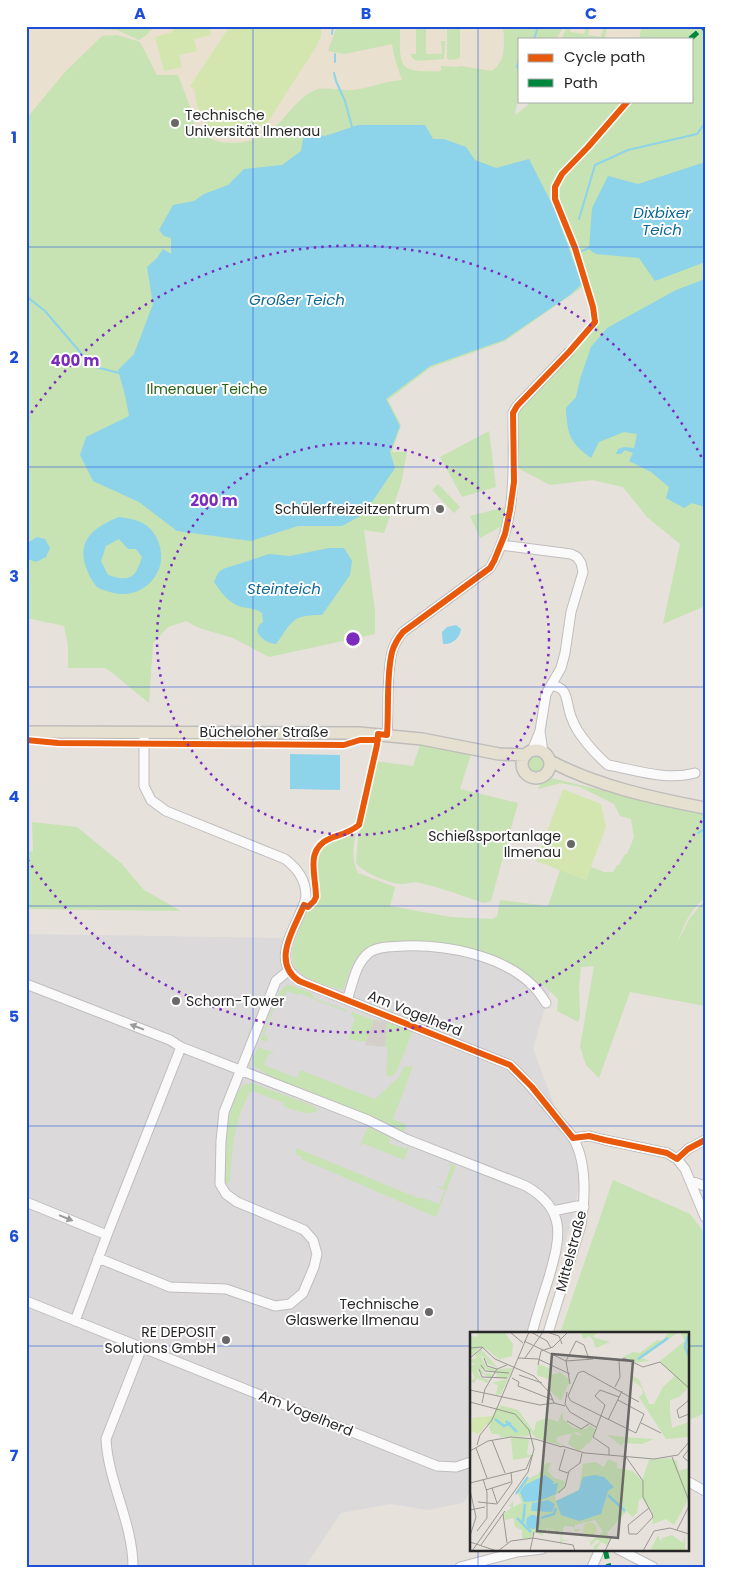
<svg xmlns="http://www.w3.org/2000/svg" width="731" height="1593" font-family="Poppins,sans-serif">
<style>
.industrial{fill:#dcd9db}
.education{fill:#eae0cf}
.green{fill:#c7e2b3}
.pitch{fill:#d3e6b0}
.plaza{fill:#d4cfca}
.water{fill:#8dd3ea;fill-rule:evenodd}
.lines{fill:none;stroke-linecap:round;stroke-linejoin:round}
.stream{stroke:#8dd3ea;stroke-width:2}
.minor-casing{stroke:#bfbdbd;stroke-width:11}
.major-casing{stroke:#bfbdbb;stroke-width:14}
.minor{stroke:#fbfafa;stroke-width:9}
.major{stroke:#e6e0d1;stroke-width:11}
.quiet{stroke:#00873e;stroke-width:5;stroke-dasharray:10 5;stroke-linecap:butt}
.cycleway-casing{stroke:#fff;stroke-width:9}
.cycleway{stroke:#e8590c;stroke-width:6}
.oneway{fill:#9c9b9b}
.grid{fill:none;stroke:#1d4ed8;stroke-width:1;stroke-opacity:0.55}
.ring{fill:none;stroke:#7b2cbf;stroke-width:2.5;stroke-dasharray:2.5 5}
.poi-dot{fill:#6a6866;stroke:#fff;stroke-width:2}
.labels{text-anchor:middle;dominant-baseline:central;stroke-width:4;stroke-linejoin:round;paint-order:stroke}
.poi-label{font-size:14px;fill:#272727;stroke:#fff;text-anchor:end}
.park-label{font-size:14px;fill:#286317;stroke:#fff}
.street-label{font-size:14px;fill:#272727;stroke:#fff}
.water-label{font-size:15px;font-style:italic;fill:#0b6897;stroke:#fff}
.inset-river{fill:none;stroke:#8dd3ea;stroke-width:2.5}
.inset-road{fill:none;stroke:#9a9793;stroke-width:1}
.view{fill:#6a6866;fill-opacity:0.15;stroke:#6a6866;stroke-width:2.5}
.inset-edge{fill:none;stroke:#272727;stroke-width:2.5}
.centre{fill:#7b2cbf;stroke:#fff;stroke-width:2.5}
.ring-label{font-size:15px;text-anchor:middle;font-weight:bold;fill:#7b2cbf;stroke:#fff;stroke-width:4;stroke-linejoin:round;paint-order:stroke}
.neatline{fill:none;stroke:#1d4ed8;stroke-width:2}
.grid-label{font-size:16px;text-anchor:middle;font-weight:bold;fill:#1d4ed8}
</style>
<rect width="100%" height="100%" fill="#e6e1db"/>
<path class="industrial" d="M26,934L426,940L554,978L533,1048L564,1132L576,1156L580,1183L571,1223L537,1333H471V1491L463,1503L427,1510L390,1504L341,1513L305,1567H26Z"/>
<path class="education" d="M26,26H642L639,39H520V92L124,227L26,151Z"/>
<path class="green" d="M79,26H155L145,36L139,40L117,30L78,28Z
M337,26H400C400,67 396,73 441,71V66L457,67L461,66L492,71C507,60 504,42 503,26H564L556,39H520V98L517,103L515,115L527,106L530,101H692V39H639L642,26H705V606L663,624L680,544L647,517L623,487L592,480L550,485L518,468L519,448H517L516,417L520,406L598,323L588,283L505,341L430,368L388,400L401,425L392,452H407L401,484L384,533L364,530L375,611V634L269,657L233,638L199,628L186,621L168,627L153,643L149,703L106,668H68V645L64,626L26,618V119L65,72L102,36L117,35L140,42L157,75H178L192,112L196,130C203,134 210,139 217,141C241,147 265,139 282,120C291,109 302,96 315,90C324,86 343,91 353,90C370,88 385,81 402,80C397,67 394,56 392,44L345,54L328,51Z
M416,26H426V54H442L441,41H445L444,59L417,61L412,58L411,54H416Z
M447,26H460V57L458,59L449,60L447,58Z
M568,26H571L570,32L584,34L586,26H590L588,35L601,37L604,26H607L605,38L609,39H561Z
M489,431L496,487L462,497L440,457Z
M438,484L460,507L454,513L432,490Z
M505,507L502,526L480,538L470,516Z
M420,745L471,754L460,789L518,803L491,901L484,903C463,896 442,888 420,883C414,881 408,884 401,884C389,883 363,873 356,863L358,840L374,761L413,766Z
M527 764a9 9 0 1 1 18 0a9 9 0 1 1-18 0Z
M551,778L705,815V899C690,908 683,928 677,943L690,918L705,900V1006L630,992L599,1078L586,1065L580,1047L594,966L581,967L579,987L580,1016L578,1022L557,1011L558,999L547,988L516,969L477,951L382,943C354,949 352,966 343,990C325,985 291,978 292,954C293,941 303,921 308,909C326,895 310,871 315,853C320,837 346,839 357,827C354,845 350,856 358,873L395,887L390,906L451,917L493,919L497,916L500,900L548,906L560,870L586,880L591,867L604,872H613L617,865H619L625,854H627L634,837L631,819L620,816L614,804L580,787L561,783L538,789L541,783Z
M32,822L77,827L122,864L144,890L181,911L26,909V852L33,851Z
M287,985L293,986L311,993L314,998L347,1010V1012L298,993L297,995L287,991L285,996L279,995L264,1035L268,1038L267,1042L260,1039L279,992Z
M352,1012L374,1020L366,1042L348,1039L355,1018L351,1016Z
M387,1022L411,1030L412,1033L397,1071L392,1077L386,1075L388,1048L385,1047Z
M258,1047L274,1053V1054L269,1053L264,1065L297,1078L300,1070L375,1099L399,1077L404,1067L413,1066L393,1119L407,1125L403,1134L267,1078L268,1075L253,1065V1058Z
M252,1083L314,1106L317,1110L316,1112C306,1115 293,1110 283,1106L284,1103L255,1092H250C234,1120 232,1149 230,1180L227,1185L224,1178C226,1149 224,1109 243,1085Z
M368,1127L391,1138L389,1143L406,1149L408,1146L409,1147L404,1160L362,1143L359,1147Z
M296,1148L418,1198H423L439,1204L445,1190L437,1187V1186L443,1187L451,1166L448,1164L449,1163L456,1166L436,1217L301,1159L302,1157L295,1154Z
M613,1180L690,1214L705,1234V1413L687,1421V1333H560Z"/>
<path class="pitch" d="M172,26H209L211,35L194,39L197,51L179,55L182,67L164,71L155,37L173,32Z
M230,26H321V36L316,47L269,120C239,153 195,133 195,90L190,86Z
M563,789L601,804L606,827L586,880L536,861Z"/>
<path class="plaza" d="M374,1020L387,1022L385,1047L365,1045Z"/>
<path class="water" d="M358,125H425L433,139H444L466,147L475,160L496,168L529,159L554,208L582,284L570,295L504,340L430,366L386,399L400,426L390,452L395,468L364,514L342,526H298L251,541L177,531L139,502L93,481L80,455L86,437L129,416L125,395L118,370L134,354L153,304L147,267L157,258L163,249L171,254V238L164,236L159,230L173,205L194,201L204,194L228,185L244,169L282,165L301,151L304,133L325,136Z
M705,162V262L655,281L639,258L596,254L591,251L589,248L592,208L608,176L638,184Z
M705,279V507L692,503L684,508L666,498L669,487L651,472L629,461L633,453L625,450L621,454H616L618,449L624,447L634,448L637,434L624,432L599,442L591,458C570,443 567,434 566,408L576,397L580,379L591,347L607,328L676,290Z
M119,517C128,518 140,520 147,526C160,536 165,558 158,571C149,591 127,599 107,591C104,590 100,589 97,587C93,583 89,575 87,570C75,541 94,527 119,517ZM119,539L128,549H136L142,557C135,579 130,582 108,575L101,561L106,546Z
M37,537L45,539L50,548L46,557L36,562L28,559L26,544Z
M329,548H344L352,561L350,575L322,615C291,615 293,621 276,644C267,643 261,639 257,631L259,625L263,622L262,613C255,608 251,609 242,607C229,604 221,592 214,582L218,573L223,569L248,561L269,554L290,556Z
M456,625L461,629C460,638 452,645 443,644L442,632L447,627Z
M290,754L340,755V790L290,789Z"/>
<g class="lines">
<path class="stream" d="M332,34L333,26
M534,39L537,30
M335,54V62
M520,58L517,66L520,73
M334,73L336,81L345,101L352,127
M519,84L520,82
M579,219L595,165L628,150L697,134L705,123
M582,251L589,248
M26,296L45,311L92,366L119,373
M698,833L705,829"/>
<defs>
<path id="minor" d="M501,545L571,554L577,557L581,563L583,572L571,612L565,653L561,668L546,694L540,731L543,752
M551,685C556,686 561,687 564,692C568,699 568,711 572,719C577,734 596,755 608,765C636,770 667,781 695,773
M144,732V786L151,800L166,811L285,859C298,869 306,880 306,897C298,929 263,964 307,984L510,1065C527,1081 541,1098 556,1117C561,1124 568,1130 573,1138C587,1162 585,1199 581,1225L548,1333
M387,735C389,709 386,677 392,652C394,645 398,638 403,632L490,568C518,522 513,465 513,413L517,406L569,352
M532,751L540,731
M26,984L170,1040L181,1047L368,1120L406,1139L526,1186C568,1210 560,1238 549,1277C543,1296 537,1314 532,1333
M347,1000C353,984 355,963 370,952C379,946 393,947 403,946C444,944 502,955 532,985C538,990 542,997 546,1003
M573,1138L589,1136L605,1140L667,1153L677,1159L685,1169L705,1217
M677,1159L688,1149L705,1140
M691,1181L705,1186
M26,1202L107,1235
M553,1211L577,1206L584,1207
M98,1258L170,1287L226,1289L275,1306L290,1304L303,1293L314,1267L317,1254L313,1240L304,1230L297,1227L237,1202L226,1194L220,1184L221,1141L224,1112L276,981L288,971
M26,1301L437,1466L456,1467L471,1462
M75,1321L107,1235L181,1047
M687,1481L705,1491
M618,1549L653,1567
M133,1567C133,1523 108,1482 106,1439L142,1347
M460,1567L517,1552L542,1549
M592,1567L600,1549"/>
<path id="major" d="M26,732L359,733L422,739L499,754L526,755
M522 764a14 14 0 1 1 28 0a14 14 0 1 1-28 0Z
M550,761C597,786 653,798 705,808"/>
</defs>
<use href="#minor" class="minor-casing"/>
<use href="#major" class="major-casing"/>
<use href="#minor" class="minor"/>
<use href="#major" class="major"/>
<path class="quiet" d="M690,39L705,26
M605,1549L609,1567"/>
<defs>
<path id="cycleway" d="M628,101L588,147L562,174L555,187V199L575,248L593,307L595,322L569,352L517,406L513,413L514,482L510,510L505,534L494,561L490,568L403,632C398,638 394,645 392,652C386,677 389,709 387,735L378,734L377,745L359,825C349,833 342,834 331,838C304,849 316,874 316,897L314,901L308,907L304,905C294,929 271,962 299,981L510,1065L532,1087L573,1138L589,1136L605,1140L667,1153L677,1159L688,1149L705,1140
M26,740L58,743L344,745L360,740H378"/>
</defs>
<use href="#cycleway" class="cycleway-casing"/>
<use href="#cycleway" class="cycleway"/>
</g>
<defs><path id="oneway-solid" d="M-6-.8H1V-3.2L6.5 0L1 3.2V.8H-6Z" transform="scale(1.25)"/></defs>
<g class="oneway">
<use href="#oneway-solid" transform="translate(137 1027) rotate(-159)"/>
<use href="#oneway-solid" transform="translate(66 1218) rotate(22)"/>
</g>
<path class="grid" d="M253,26V1567M478,26V1333M26,247H705M26,467H705M26,687H705M26,906H705M26,1126H705M26,1346H471M687,1346H705M478,1549V1567"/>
<g class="ring">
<circle cx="353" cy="639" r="196"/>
<path d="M705 814A393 393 0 0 1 27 859M27 419A393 393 0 0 1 705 464"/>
</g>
<g class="poi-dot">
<circle cx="175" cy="123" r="5"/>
<circle cx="440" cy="509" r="5"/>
<circle cx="571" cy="844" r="5"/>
<circle cx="176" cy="1001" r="5"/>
<circle cx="429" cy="1312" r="5"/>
<circle cx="226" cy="1340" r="5"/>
</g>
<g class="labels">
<g class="poi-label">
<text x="185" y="115" text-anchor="start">Technische<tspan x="185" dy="16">Universität Ilmenau</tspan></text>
<text x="430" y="509">Schülerfreizeitzentrum</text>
<text x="561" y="836">Schießsportanlage<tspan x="561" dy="16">Ilmenau</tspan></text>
<text x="186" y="1001" text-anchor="start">Schorn-Tower</text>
<text x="419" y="1304">Technische<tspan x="419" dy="16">Glaswerke Ilmenau</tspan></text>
<text x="216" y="1332">RE DEPOSIT<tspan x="216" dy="16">Solutions GmbH</tspan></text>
</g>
<g class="park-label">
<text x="207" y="389">Ilmenauer Teiche</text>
</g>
<g class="street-label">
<text x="264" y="732">Bücheloher Straße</text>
<text transform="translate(415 1013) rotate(22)">Am Vogelherd</text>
<text transform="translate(571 1251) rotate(-75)">Mittelstraße</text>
<text transform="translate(306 1413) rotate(22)">Am Vogelherd</text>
</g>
<g class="water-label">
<text x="662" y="212">Dixbixer<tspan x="662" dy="17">Teich</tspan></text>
<text x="297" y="299">Großer Teich</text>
<text x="284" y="588">Steinteich</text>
</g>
</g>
<g transform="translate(470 1332)">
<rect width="219" height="219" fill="#e6e1db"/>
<path d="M8,0H37L35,1L43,12L42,24L30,27L31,29L17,17L10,16L0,25V20L5,19L0,20V4L7,5ZM110,0H128L123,5L140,10L126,16L123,8L119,4L114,7ZM199,0H209L172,26L179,29L163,31L153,25L163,20L170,21L187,8L192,9ZM210,0H219V55L209,65L200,68V79L202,96L219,90V105L196,107L169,65L173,61L172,56L162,48L163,44L169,47L179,72H184L193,55L205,44L190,29L215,9ZM11,17L28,36L16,31L17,28L10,23L16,35L26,37L25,40L11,36L14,41L23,42L21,46L7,39L11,46L20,48L17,51L7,46L4,51L0,50L5,46L0,34L6,32L0,31V28L7,26L5,23ZM68,32L79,36L82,43L90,40L100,48L91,69L79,58L81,52L78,47L67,43ZM43,36L31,62L26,63L28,53L22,51L37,47L24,46L28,43L25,42L28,37ZM29,73L48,78L64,100L66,90L77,86L88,90L92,80L93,87L104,96L116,97L120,93L125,97L121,109L109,119L98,112L102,101L113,104L107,100L87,105L86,109L94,114L66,106L60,99L59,104L30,105L29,102H22L19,95L21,89L16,96L11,101L18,93L6,85H22L24,80L23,87L26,75L31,76ZM137,103L155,105L184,107L172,112L153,111L152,114ZM41,106H59L57,122L61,123L60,125L43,128ZM199,126L207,129L209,139L218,136L219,128V166L204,193L196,187L183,192L182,180L172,166L169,168L167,181L162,185L157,179L137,201L140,207L137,213L131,210L126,218L123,215L131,209L126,208L121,214L120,210L133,200L125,188L105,193V197H112L105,200V205L104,195L94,194L91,207L99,209H92L90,213L91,199L89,198L88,203H87L88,198L86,203L84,197L82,202L83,196L80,201L81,196H80L79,201L78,200V195L72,204L65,200L60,206H52V198L45,195L44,186L35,188L34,182L42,175L39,174L43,169V175L52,171L48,161L54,149L68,142L75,132L81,130L78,139L84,146L95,149L94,156L85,164L86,169L109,158L113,132L125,130L134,135L138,127L147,131V136L163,139L172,149L179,128ZM215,202V219H180L188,203L191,210L192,206L202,203L213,211Z" fill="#c7e2b3"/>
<path d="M22,84L9,102L1,99L2,86ZM113 197a7 7 0 1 1 14 0a7 7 0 1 1-14 0Z" fill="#d3e6b0"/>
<path d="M75,143L84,150L82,152L88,151L86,162L69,169L54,170L50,160L55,153ZM125,143L134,145L144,155L138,159L131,182L109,189L91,183L86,169L109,158L113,145ZM78,168L85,172L82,180L61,179L62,171ZM56 190a7 7 0 1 1 14 0a7 7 0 1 1-14 0Z" fill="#8dd3ea"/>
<path class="inset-river" d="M218,4L215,15L219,24M168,27L198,6M25,87L34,94L41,91M36,89L47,100M46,162L58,145M138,163L155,179M47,186L61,200M71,186L84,182L86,176M53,190L55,172"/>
<path class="inset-road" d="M40,0L53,11M61,0L77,9L81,16M77,0L89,4L92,12M54,9L96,29L123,27M106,9L114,13L119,27M0,16L12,15L25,27L64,44L80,61L84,71L95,74M0,26L12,16M14,26L17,34L27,37M48,26L68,27L100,42M55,26L73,0M96,29L100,52M96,29L106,9M11,33L15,39L39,41M68,33L71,19L83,15L97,1M9,37L12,45L37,46M49,43L72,51M42,46L49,50L48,54L83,68M145,55L150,45L149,29L154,26L173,35L190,30L219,56M0,58L70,73L84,71M97,60L95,72L100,80L126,95M148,68L174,82L166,101L101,69L98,64L108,41L113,39L169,70M219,68L207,78L209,86L219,82M0,70L45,82L59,98L64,117L58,140L2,219M12,71L15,57L27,37L37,33M138,88L152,59M97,89L111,97L119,92M171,91L191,101M22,108L35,141M7,113L10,103L22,88L59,0M92,114L115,121L184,127L208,123L219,110M6,116L17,146M95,117L89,138L98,141M219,117L213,125L219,130M0,119L18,109L41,105L65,107L92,115M139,123V116L123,105L135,73L125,64L130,58L149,65M156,125L173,149V165L182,182L183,185L167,202H159L158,193L179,176M202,125L219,169M0,151L56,137L62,123M22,156L27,171M0,158L6,185L0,204M16,158L41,150M88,161L95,155L99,139L110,131L112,121M8,170L27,172L42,151L41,140M0,178L15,175M33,182L37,211M207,198L219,174M7,199L17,186V160L13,147M184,199L200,196L219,202M0,210L27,219M11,213L35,179M28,219L41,209L63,206L103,213L105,219M60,219L64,200M135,219L142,204M173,219L184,199"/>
<path class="view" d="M82,22L163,29L148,206L67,199Z"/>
<rect width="219" height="219" class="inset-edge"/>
</g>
<circle cx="353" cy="639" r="8" class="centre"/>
<g class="ring-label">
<text x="75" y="366">400 m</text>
<text x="214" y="506">200 m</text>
</g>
<rect width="731" height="1593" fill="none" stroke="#ffffff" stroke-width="55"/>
<rect x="518" y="38" width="175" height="65" fill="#ffffff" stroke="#a9a9a9"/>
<rect x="528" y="54" width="25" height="8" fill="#e8590c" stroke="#a9a9a9"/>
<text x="564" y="62" font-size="15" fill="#272727">Cycle path</text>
<rect x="528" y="79" width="25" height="8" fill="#00873e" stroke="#a9a9a9"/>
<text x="564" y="88" font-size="15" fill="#272727">Path</text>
<rect x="28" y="28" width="676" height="1538" class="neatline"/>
<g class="grid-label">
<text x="140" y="19">A</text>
<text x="366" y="19">B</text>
<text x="591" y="19">C</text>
<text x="14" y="143">1</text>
<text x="14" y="363">2</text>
<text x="14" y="582">3</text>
<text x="14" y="802">4</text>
<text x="14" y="1022">5</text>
<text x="14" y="1242">6</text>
<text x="14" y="1461">7</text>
</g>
</svg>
